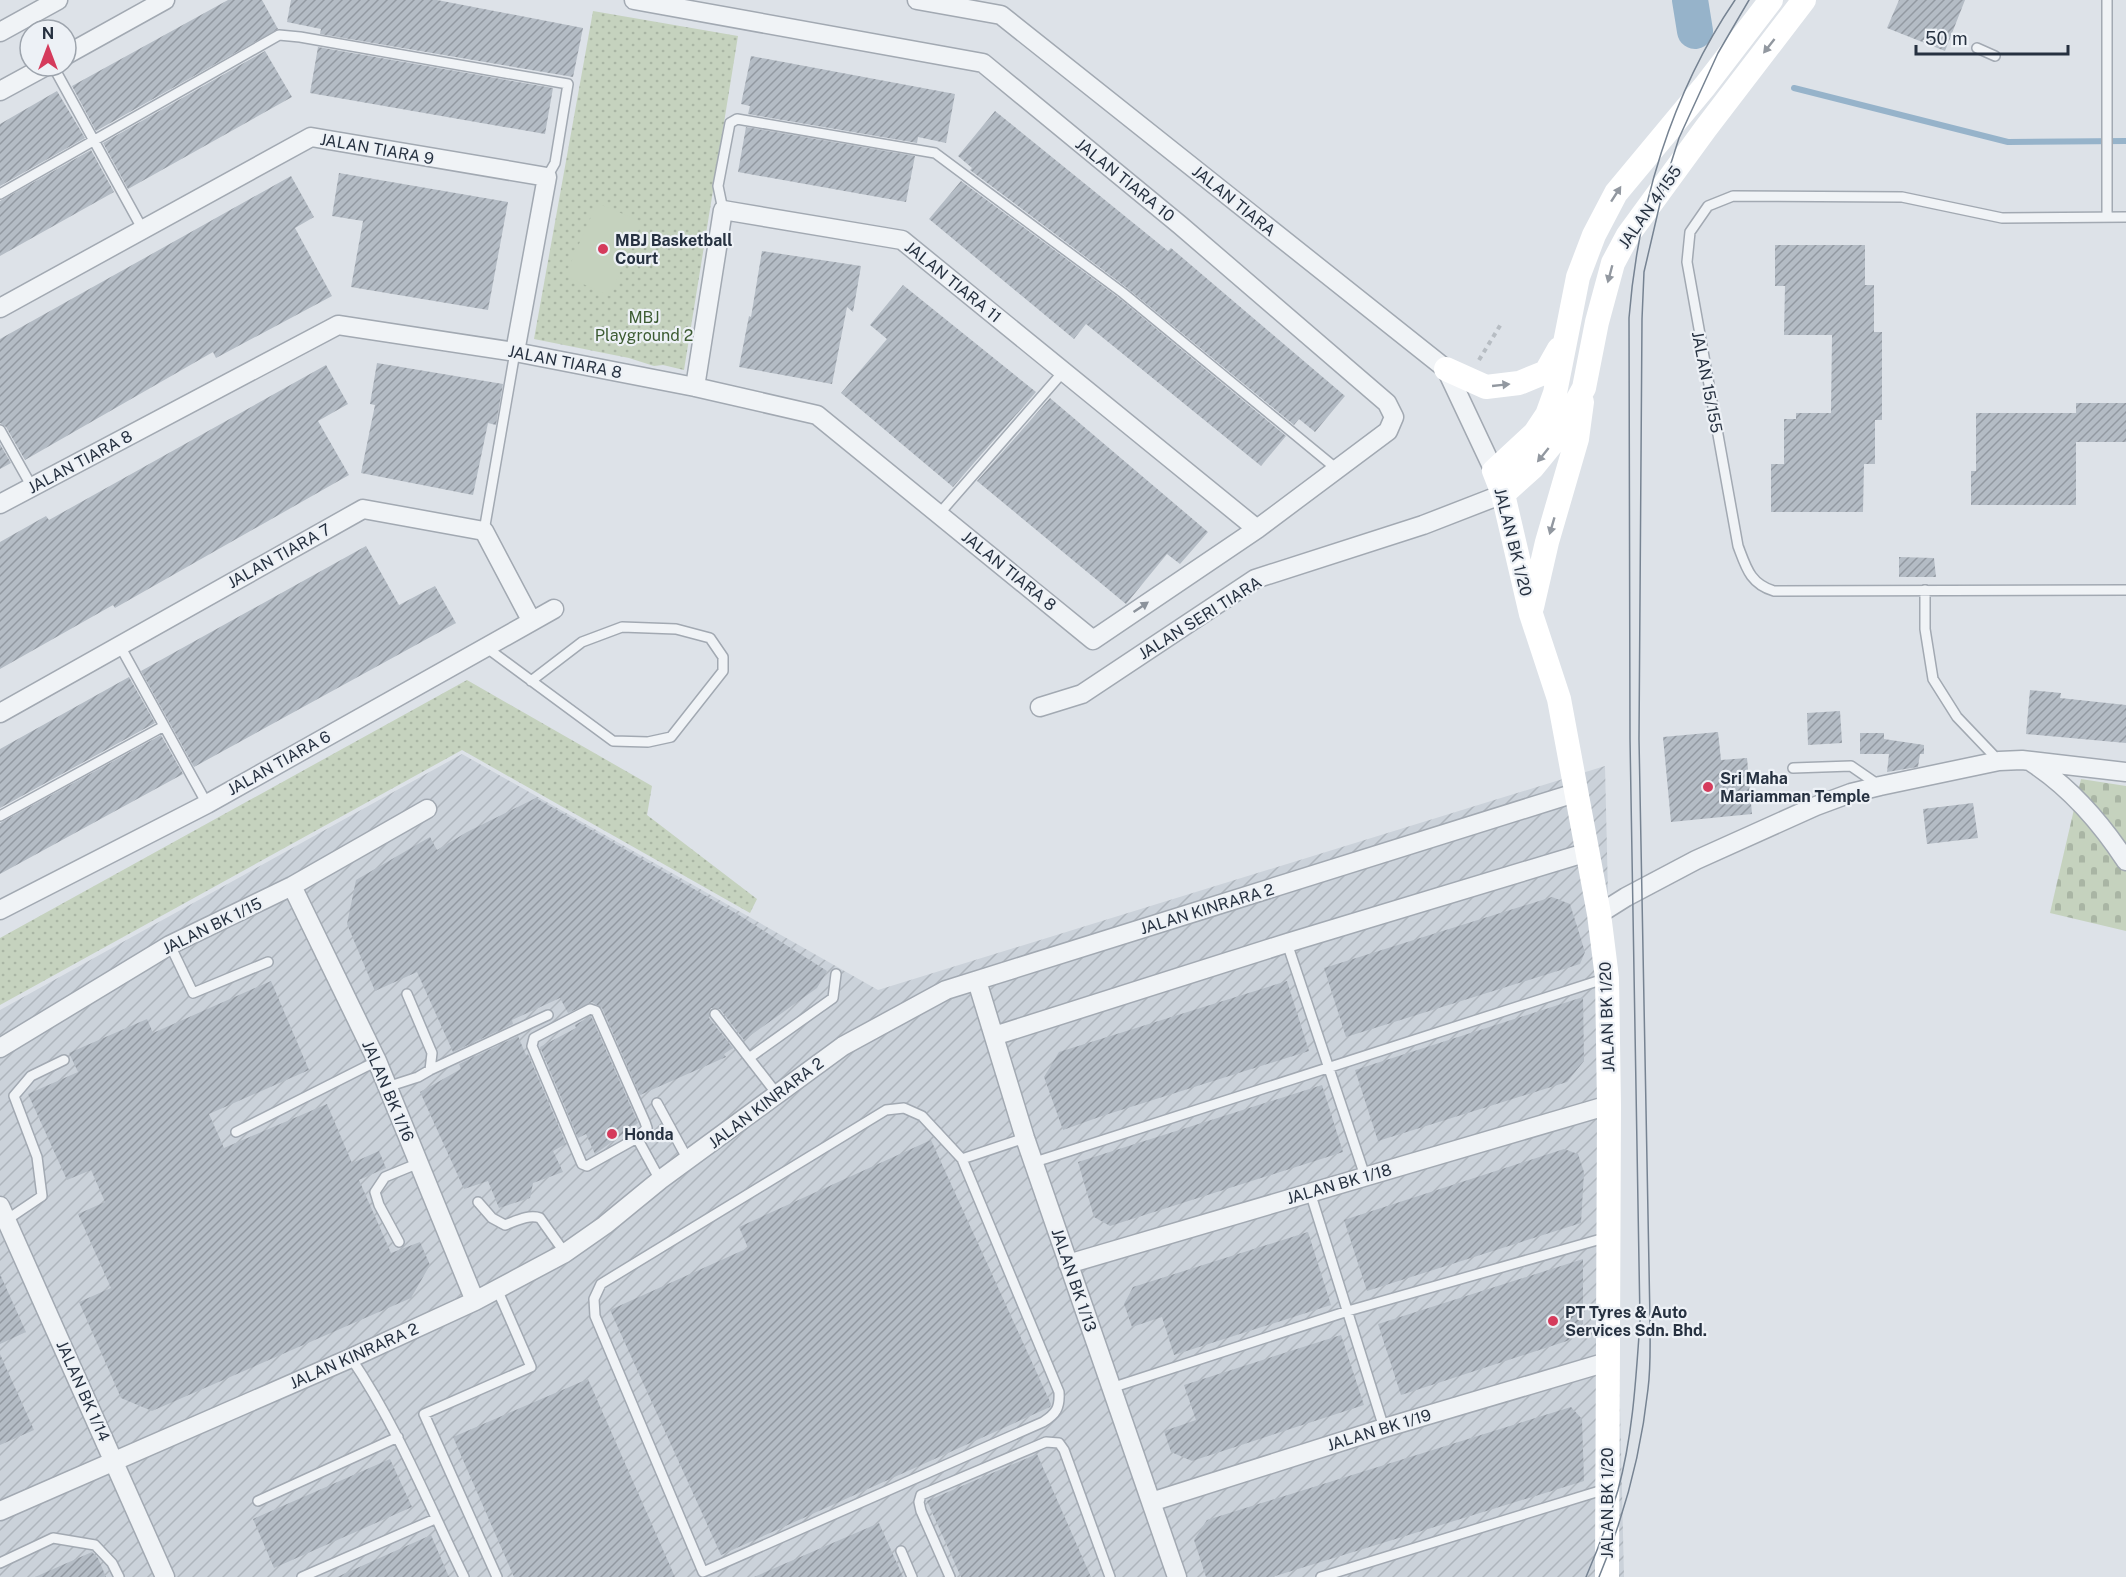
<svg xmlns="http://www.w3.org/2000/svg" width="2126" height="1577" font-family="'Public Sans',sans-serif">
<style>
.industrial{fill:url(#industrial-furrows)}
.green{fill:url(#green-dots)}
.cemetery{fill:url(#cemetery-stones)}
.pitch{fill:#c5d2be}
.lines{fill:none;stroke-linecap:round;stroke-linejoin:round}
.stream{stroke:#96b3ca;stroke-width:6}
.river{stroke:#96b3ca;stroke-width:36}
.building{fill:url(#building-hatch)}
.lane-casing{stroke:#a2a9b2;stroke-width:12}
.street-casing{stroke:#a2a9b2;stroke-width:21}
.path{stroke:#b7bdc3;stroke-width:4;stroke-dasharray:4.5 4.5;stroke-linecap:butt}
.lane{stroke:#f0f3f6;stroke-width:9}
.street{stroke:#f0f3f6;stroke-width:18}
.secondary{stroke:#fff;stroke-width:24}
.tram{stroke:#768392;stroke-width:1.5}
.oneway{fill:#9298a0}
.oneway2{fill:#8b929b}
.poi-dot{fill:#d53b5c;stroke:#edf1f6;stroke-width:2}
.labels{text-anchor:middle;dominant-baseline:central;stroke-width:4.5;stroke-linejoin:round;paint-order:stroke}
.street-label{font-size:16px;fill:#263140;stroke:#edf1f6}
.poi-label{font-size:16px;font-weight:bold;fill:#263140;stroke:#edf1f6;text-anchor:start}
.park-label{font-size:16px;fill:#3d5c33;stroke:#edf1f6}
</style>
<defs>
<pattern id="industrial-furrows" width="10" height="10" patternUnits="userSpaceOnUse" patternTransform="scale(1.5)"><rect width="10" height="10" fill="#cbd2da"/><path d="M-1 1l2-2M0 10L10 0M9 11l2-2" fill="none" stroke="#aeb5bc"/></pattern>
<pattern id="green-dots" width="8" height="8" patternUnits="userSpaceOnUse" patternTransform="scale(1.5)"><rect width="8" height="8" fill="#c5d2be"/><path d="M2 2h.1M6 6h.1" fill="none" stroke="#a9b5a4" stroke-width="1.8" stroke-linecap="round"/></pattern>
<pattern id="cemetery-stones" width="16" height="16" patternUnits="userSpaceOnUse" patternTransform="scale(1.5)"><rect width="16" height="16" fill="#c5d2be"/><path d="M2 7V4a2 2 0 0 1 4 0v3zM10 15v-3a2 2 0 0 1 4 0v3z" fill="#a9b5a4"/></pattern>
<pattern id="building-hatch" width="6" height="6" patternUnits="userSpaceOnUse" patternTransform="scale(1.5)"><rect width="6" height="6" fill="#b4bcc5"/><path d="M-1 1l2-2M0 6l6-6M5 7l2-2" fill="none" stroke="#9299a1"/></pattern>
</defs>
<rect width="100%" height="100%" fill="#dde2e8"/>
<path class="industrial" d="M462,754L878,990L1605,766L1624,1577H0V1010Z"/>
<path class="green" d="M593,11L738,36L684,370L663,365L654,366L629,358L534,339Z
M467,680L652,786L647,815L757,899L750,913L462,750L0,1005V938Z"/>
<path class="cemetery" d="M2081,779L2126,786V931L2050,913Z"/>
<path class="pitch" d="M597,203L642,222L610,296L565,276Z"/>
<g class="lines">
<path class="stream" d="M1794,88L2008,142L2126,141"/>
<path class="river" d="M1690,0L1695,31"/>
</g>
<path class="building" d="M228,0H262L278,29L96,131L72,86Z
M291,0H437L583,28L573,77L320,34L321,29L287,22Z
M1899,0H1965L1945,51L1887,28Z
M318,47L553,88L545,134L310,93Z
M265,51L292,97L128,189L103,143Z
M751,56L955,94L946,143L918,137L917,143L748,114L750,106L741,104Z
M57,91L85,138L0,186V124Z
M995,111L1168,251L1171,248L1345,396L1315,432L1299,419L1294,425L1127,288L970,170L972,168L958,156Z
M746,127L915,156L906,202L738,172Z
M91,150L114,192L0,256V201Z
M339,173L508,202L488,310L351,287L363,221L332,216Z
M291,176L314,217L295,228L332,296L216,358L213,352L25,460L6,427L0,423V339Z
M961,181L1119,298L1286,436L1261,466L1086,324L1074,339L929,219Z
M1775,245H1865V285H1874V332H1882V420H1875V464H1864L1863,512H1771V464H1784V419H1796V413H1831L1832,335H1784L1785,286H1775Z
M762,251L861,266L853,312L847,307L832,384L739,367L749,316L751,317Z
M903,285L1036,392L953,487L841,393L887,339L870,325Z
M377,363L503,384L496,425L488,423L473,495L361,473L375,405L370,404Z
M326,365L348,404L318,421L349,475L115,608L113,605L0,669V542L46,516L49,520Z
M1050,398L1208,532L1180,564L1167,554L1126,604L977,481Z
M2076,403H2126V442H2076V505H1971V471H1976V413H2076Z
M0,444L11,463L0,469Z
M366,546L399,605L435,586L456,623L194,767L141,671Z
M1899,557L1934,558L1936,577H1899Z
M129,677L155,723L0,808V749Z
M2030,690L2061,693L2060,698L2126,705V743L2026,734Z
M1840,711L1842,743L1808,745L1807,713Z
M1718,732L1721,760L1747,758L1752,814L1671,822L1663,737Z
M1860,733H1884V739L1924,745V754H1920L1918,767L1887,772L1889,754H1860Z
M161,735L183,774L0,874V823Z
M536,798L739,915L827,971L817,988L744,1040L720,1009L711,1008L709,1012V1018L733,1048L724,1054L726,1057L640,1095L602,1008L592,1002L568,1013L560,998L512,1020L513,1024L453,1052L417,972L375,991L347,924L356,880L430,837L437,850L467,832Z
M1973,803L1978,838L1927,844L1923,809Z
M1552,897L1570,904L1585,952L1580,964L1346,1037L1324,968Z
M271,981L309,1070L209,1114L224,1148L327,1104L352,1163L379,1151L386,1168L359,1180L391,1253L420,1242L430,1265L411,1298L152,1411L121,1398L79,1302L111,1288L78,1214L105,1202L91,1170L67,1180L28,1094L78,1072L69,1053L147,1019L153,1033Z
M1287,981L1309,1051L1102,1116L1063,1130L1044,1077L1059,1052Z
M1583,997L1584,1061L1567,1082L1378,1141L1355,1070Z
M591,1016L638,1123L595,1154L586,1134L578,1138L540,1047L576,1028L575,1025Z
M518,1036L526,1055L528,1054L566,1144L553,1151L563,1172L533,1183L530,1198L499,1208L488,1181L464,1189L420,1092L461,1069L459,1064Z
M1322,1085L1343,1152L1110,1226L1094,1217L1078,1162Z
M931,1140L1051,1404L1050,1407L721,1555L610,1310L748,1248L739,1227Z
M1564,1149L1578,1154L1584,1172L1581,1223L1367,1291L1344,1220Z
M1308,1232L1331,1305L1174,1355L1162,1317L1132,1327L1124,1304L1133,1287Z
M1583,1259V1323L1570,1340L1401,1395L1378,1324Z
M0,1274L26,1332L0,1344Z
M1341,1335L1364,1405L1192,1461L1171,1452L1164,1431L1196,1420L1184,1385Z
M0,1354L34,1430L0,1445Z
M588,1379L675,1577H514L453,1437Z
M1571,1407L1582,1419L1584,1481L1272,1577H1206L1194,1540L1207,1520Z
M1037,1454L1091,1577H961L927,1501Z
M390,1459L412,1507L274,1568L253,1519Z
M879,1523L903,1577H754Z
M431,1535L449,1577H337Z
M92,1552L98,1558L106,1577H35Z"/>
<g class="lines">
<defs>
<path id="lane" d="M2107,0V217
M1977,48L1995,56
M53,66L143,230
M0,194L279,35L300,37L568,84L555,163L547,177
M723,210L718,186L730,123L737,119L935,153L1123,293L1338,470
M2126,217L2002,218L1902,197L1733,196L1708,206L1690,232L1687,262L1738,546C1746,567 1750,584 1774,591L2126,590
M0,430L32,487
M939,514L1063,372
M484,531L515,352
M1925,590V629L1933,679L1957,717L1999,761
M120,646L207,804
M487,648L613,741L648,742L671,737L723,671V657L710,638L676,629L622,627L582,642L531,681
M1793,768L1851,766L1880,786
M0,816L164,726
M1287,943L1365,1176
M170,945L193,993L268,962
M715,1014L777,1094
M749,1058L833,998L836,974
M430,1070L548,1015
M387,1087L418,1077L430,1070L432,1053L407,994
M657,1103L688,1160
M236,1132L377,1061
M637,1138L587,1166L582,1164L532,1046L534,1038L590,1009L596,1011L645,1122L647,1128L637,1138L660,1180
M962,1159L1059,1392C1060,1408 1056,1414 1043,1422L703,1572L595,1316L594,1299L601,1284L886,1110L904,1108L922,1116L962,1159L1025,1138
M1035,1162L1607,978
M1310,1192L1384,1428
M478,1202L492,1218L505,1225C516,1221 529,1214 540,1218L565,1253
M5,1221L42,1196L37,1157L14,1096L31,1076L64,1060
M399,1242L379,1205L375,1192L385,1177L419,1163
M497,1289L531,1367L424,1414L497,1577
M351,1358C397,1426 428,1503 464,1577
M1111,1388L1348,1311L1608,1237
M258,1501L398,1437
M901,1551L912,1577
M0,1563L53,1538L95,1545L112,1563L119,1577
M302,1577L435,1519
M950,1577L921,1511L919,1502L921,1495L1046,1442L1059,1443L1064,1450L1110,1577
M1321,1577L1606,1489"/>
<path id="street" d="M917,0L1001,15L1446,369L1494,471
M0,32L58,0
M66,55L165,0
M0,91L46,66
M0,308L311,137L547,177L515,352
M695,387L723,210L902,240L1257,529
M0,504L338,325L515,352L695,387L817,415L1093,640L1257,529L1388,431L1394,417L1387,403L1180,225L983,63L634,0
M1040,707L1082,694L1255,579L1423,525L1503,494
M0,713L363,509L484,531L531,620
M2031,762C2070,787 2101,823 2126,861
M292,886L377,1061L475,1301
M0,910L207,804L554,609
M1599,914L1626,897L1696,860L1816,806L1851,793L1880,786L1999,761L2022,760L2126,772
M977,981L1025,1138L1177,1577
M994,1036L1287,943L1588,852
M0,1048L170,945L292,886L427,809
M0,1206L165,1577
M1068,1264L1609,1105
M1151,1502L1384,1428L1607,1362
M0,1511L351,1358L475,1301L565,1253L605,1225L660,1180L843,1046L946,990L1575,793"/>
</defs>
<use href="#lane" class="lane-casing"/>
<use href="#street" class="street-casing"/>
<path class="path" d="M1479,360L1501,324"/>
<use href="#lane" class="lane"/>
<use href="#street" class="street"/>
<path class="secondary" d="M1446,369L1486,387L1519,383L1546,372L1559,349
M1503,494L1533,467L1555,440L1584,388L1597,322L1613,263L1628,235L1706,128L1804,0
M1532,607L1547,542L1577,439L1582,402
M1607,1577L1609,1105L1607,978L1599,914L1559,699L1531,614L1503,494L1494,471L1535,433L1547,415L1555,393L1578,277L1594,235L1616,193L1705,86L1771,0"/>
<path class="tram" d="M1586,1577C1598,1549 1609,1520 1618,1490C1633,1435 1636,1378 1640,1321L1630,739L1629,318C1638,206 1671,94 1735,0
M1599,1577C1624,1517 1641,1454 1648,1389C1651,1366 1650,1343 1650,1320L1639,739L1642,319L1644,272L1665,182L1679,138L1718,53L1749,0"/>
</g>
<defs><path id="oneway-solid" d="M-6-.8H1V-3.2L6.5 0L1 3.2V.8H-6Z" transform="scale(1.5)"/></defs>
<g class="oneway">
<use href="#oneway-solid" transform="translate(1769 46) rotate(128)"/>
<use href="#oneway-solid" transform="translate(1616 194) rotate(-57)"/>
<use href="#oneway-solid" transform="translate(1610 274) rotate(105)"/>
<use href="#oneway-solid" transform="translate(1501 385) rotate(-6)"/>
<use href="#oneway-solid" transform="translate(1543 455) rotate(129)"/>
<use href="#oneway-solid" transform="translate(1552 526) rotate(106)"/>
</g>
<use class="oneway2" href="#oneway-solid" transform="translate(1141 607) rotate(-34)"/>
<g class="poi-dot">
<circle cx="603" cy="249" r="6"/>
<circle cx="1708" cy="787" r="6"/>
<circle cx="612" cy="1134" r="6"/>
<circle cx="1553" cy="1321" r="6"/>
</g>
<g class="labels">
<g class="street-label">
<text transform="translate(377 149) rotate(10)">JALAN TIARA 9</text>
<text transform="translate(1125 180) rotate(39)">JALAN TIARA 10</text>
<text transform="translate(1234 201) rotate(39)">JALAN TIARA</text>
<text transform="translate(1650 207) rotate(-55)">JALAN 4/155</text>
<text transform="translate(953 282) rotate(39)">JALAN TIARA 11</text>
<text transform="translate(565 362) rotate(11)">JALAN TIARA 8</text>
<text transform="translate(1707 382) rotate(79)">JALAN 15/155</text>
<text transform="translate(80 462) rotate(-28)">JALAN TIARA 8</text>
<text transform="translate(1513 542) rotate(76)">JALAN BK 1/20</text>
<text transform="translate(279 556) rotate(-29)">JALAN TIARA 7</text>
<text transform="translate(1009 571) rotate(39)">JALAN TIARA 8</text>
<text transform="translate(1200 618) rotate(-32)">JALAN SERI TIARA</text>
<text transform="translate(279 763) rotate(-29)">JALAN TIARA 6</text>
<text transform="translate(1207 909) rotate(-17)">JALAN KINRARA 2</text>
<text transform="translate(212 926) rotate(-26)">JALAN BK 1/15</text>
<text transform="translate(1607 1017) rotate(-92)">JALAN BK 1/20</text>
<text transform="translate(388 1091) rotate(67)">JALAN BK 1/16</text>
<text transform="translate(766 1103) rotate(-37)">JALAN KINRARA 2</text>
<text transform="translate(1339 1184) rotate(-16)">JALAN BK 1/18</text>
<text transform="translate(1074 1280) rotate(71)">JALAN BK 1/13</text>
<text transform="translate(354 1356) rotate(-24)">JALAN KINRARA 2</text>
<text transform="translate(83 1391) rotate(66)">JALAN BK 1/14</text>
<text transform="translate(1379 1430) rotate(-17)">JALAN BK 1/19</text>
<text transform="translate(1607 1503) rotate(-90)">JALAN BK 1/20</text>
</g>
<g class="poi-label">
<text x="615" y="240">MBJ Basketball<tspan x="615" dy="18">Court</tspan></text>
<text x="1720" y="778">Sri Maha<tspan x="1720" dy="18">Mariamman Temple</tspan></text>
<text x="624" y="1134">Honda</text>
<text x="1565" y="1312">PT Tyres &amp; Auto<tspan x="1565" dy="18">Services Sdn. Bhd.</tspan></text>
</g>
<g class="park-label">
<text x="644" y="317">MBJ<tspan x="644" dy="18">Playground 2</tspan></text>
</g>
</g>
<g transform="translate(48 48)"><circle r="28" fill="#edf1f6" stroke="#9da4ad" stroke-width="1.5"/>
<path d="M0-4.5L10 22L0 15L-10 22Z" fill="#d53b5c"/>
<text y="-9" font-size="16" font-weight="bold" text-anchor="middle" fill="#263140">N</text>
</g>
<path d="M1916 45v9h152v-9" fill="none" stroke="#263140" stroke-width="3"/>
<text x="1925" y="45" font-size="18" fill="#263140" stroke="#edf1f6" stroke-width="4.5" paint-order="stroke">50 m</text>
</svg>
